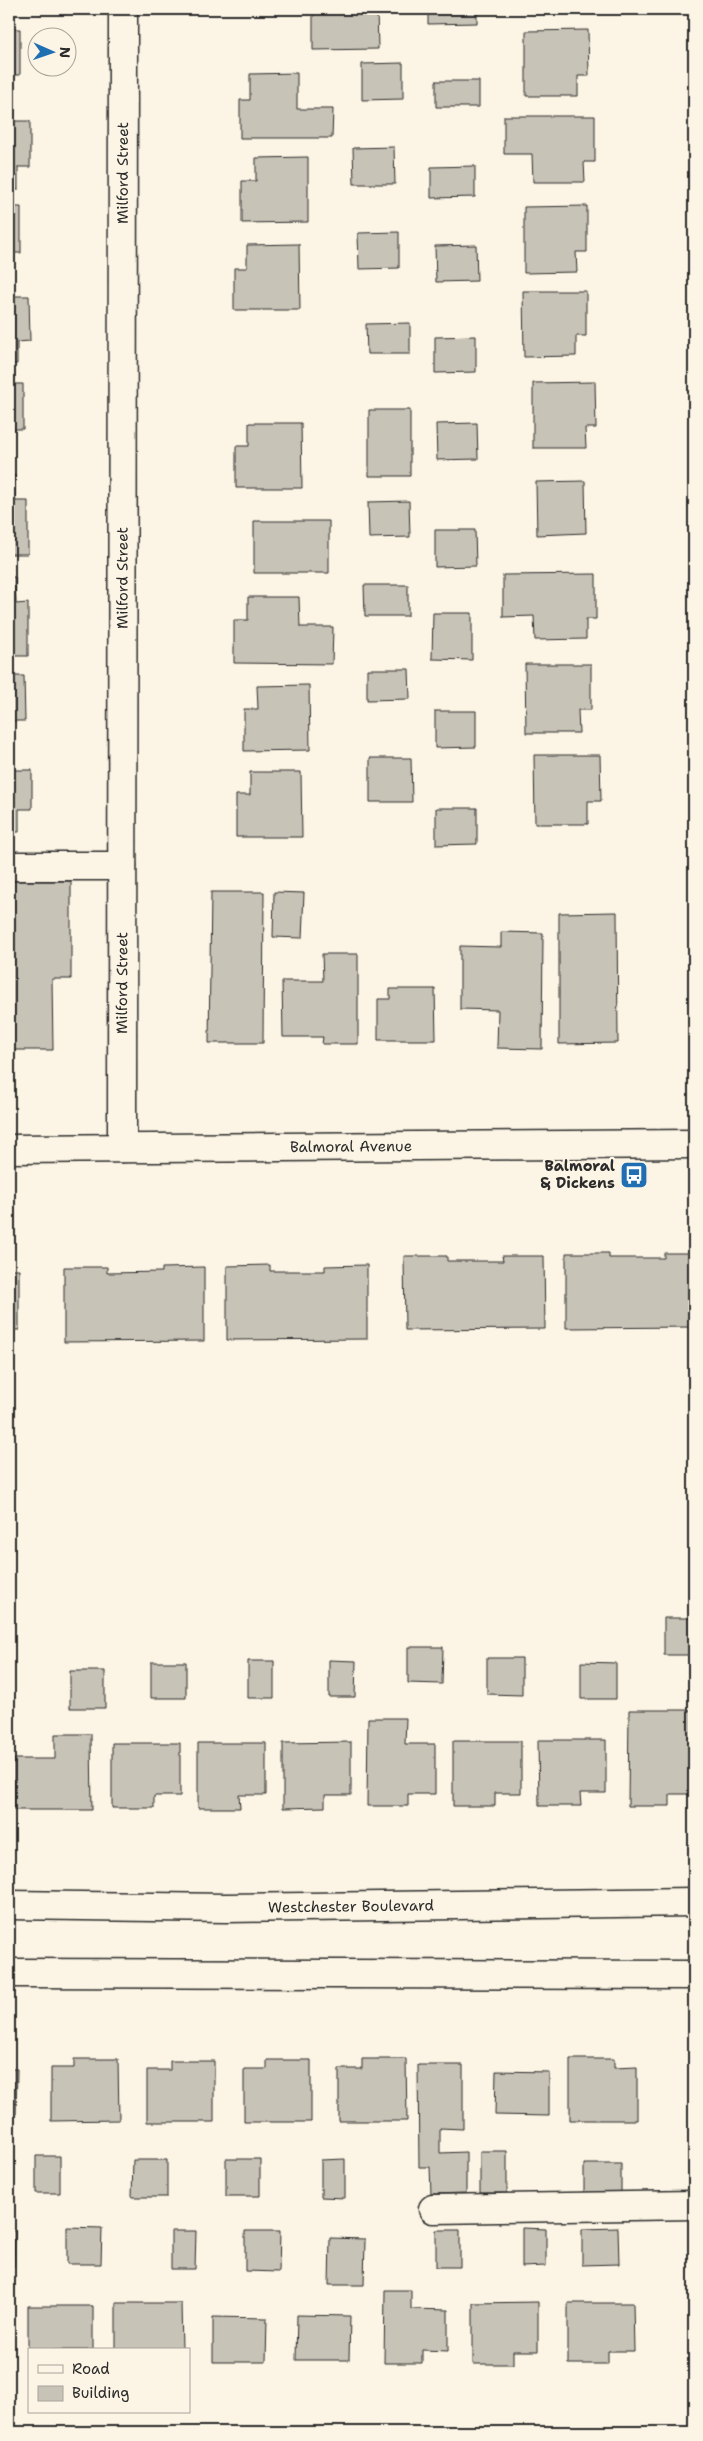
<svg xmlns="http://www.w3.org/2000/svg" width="703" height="2441" font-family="'Shantell Sans',sans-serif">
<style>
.building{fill:#c8c3b7;stroke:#2b2b2b}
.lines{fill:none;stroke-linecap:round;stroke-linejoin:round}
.minor-casing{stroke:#2b2b2b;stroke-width:31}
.minor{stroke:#fcf5e5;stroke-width:28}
.labels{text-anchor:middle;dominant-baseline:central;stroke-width:4.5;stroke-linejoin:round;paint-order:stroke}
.street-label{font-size:15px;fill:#2b2b2b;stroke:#fcf5e5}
.poi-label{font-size:15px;font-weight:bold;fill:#2b2b2b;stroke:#fcf5e5;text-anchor:end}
</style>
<rect width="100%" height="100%" fill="#fcf5e5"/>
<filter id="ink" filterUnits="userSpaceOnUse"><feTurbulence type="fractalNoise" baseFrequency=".02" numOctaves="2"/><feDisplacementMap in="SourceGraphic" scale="10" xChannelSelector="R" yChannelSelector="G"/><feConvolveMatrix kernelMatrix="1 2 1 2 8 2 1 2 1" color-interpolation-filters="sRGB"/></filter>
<g filter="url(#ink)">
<path class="building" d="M313,9H377L378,49L313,50Z
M428,9H477V23L428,24Z
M9,29H20V75H9Z
M588,30L589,76H578V96H526V31Z
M403,63V99L362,100V64Z
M297,73V109H333L332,138H240V100H250V74Z
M436,81H479V107H436Z
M504,116H595V162H584L585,182H533L532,154H504Z
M9,121H30V167H18V190H9Z
M394,147L395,184H354L353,148Z
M308,157V222L242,223V181H256V158Z
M475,166V197L431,198V167Z
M587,206V252H576L577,272L524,273V207Z
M9,207H21V253H9Z
M399,232V268L359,269L358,233Z
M299,244L300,310H234V268H247V245Z
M476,245L477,281L436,282L435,246Z
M523,291H586V336H576V356L524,357Z
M9,296H29L30,341L17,342V364H9Z
M410,323V354H367L366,324Z
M476,336V372L435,373V337Z
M595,382L596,428H585L586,448H533V383Z
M9,384H23V429H10V452Z
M369,410H410V476H369Z
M249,423H301L302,488H236V446H249Z
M477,423L478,459L437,460L436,424Z
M9,475H15V501H28V554H9Z
M585,481L586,533L537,535L536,482Z
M409,501L410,537L369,538L368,502Z
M254,521H329V573H254Z
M435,530H475L476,566L435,567Z
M596,574V619H586V639L535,640L534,616L503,617V575Z
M9,577H15L16,604L28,603V656H9Z
M364,585H408V616H365Z
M248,597H299L300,627H333L332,664L234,663V620H248Z
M433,613H472V660L432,659Z
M525,664H591V710H578L579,733H526Z
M367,669H409L410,699L367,700Z
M9,676H24L25,721H11V744H9Z
M309,685L310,750L244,751V709H258L257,686Z
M435,711H476V747L435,748Z
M534,755H600L601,801H588V824H535Z
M370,758H411L412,802H370Z
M9,770H32V809H19V832H9Z
M250,772H301L302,837H236V795H250Z
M436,808H477V844L436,845Z
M11,881H71V979H52L53,1050H11Z
M211,892H264L263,1043H209Z
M274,892L304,893L302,938L273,937Z
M617,912L618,1043L559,1044V913Z
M501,932L543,933L542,1049L497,1048L498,1010L460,1009V946L501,947Z
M322,954H358V1044H322L323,1037H283L282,981H323Z
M390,989H435L436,1040H378V999H390Z
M566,1253H609V1258H664V1253H694V1327L566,1328Z
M404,1256H447V1261H503L502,1256H544L545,1329L405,1330Z
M270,1265V1271H325V1266L367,1265V1339L227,1340V1266Z
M64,1267H107V1273L162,1272V1268L204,1267V1341L64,1342Z
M9,1269H19V1330H9Z
M664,1618H694V1655H664Z
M408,1647H443L442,1684L408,1683Z
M487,1658H522V1695L487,1694Z
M329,1660L356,1661L355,1697H329Z
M248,1661H274V1698H248Z
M151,1662H186V1698H151Z
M581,1662L616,1663V1699H581Z
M70,1671H105V1708H70Z
M629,1710H694V1794H670V1806H628Z
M368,1718H406L405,1744H435V1794H408V1806H367Z
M55,1734H91L92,1810H14V1759H55Z
M538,1740H606V1793H580L581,1806H539Z
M453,1741H521V1793H495V1806H453Z
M351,1742V1795H325V1807L283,1808V1743Z
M112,1743H180V1796H154V1808H112Z
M198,1743H266V1795H239L240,1808H198Z
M74,2059H118L119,2120L51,2121V2068H74Z
M362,2059H406L407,2121H339V2069H362Z
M570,2059H614V2068L637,2067V2120H570Z
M267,2060H311V2122H244V2069H267Z
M170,2061H214V2122H147V2070H170Z
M418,2065H463V2129L440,2128V2153L466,2152V2193L431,2194L430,2167H419Z
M9,2069H17L16,2114H9Z
M496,2071L549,2072V2116L495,2115Z
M480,2151H507V2193H480Z
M36,2156H60V2193H36Z
M226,2159H260V2196H226Z
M345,2159V2198L321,2197V2160Z
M133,2160H167V2197H132Z
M584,2164H621V2192L584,2193Z
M67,2227L102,2228L101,2264H67Z
M522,2228L546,2229V2266L522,2267Z
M618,2228L619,2264L582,2265V2229Z
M436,2230H460V2267H436Z
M9,2231H15L14,2267H9Z
M171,2231H196L195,2269H171Z
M245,2231H280L279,2272L245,2271Z
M330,2238L365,2239L364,2285H329Z
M385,2290H411V2309L448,2310V2351L422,2350V2363H384Z
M538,2302V2351H513V2364H473V2303Z
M116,2303H181L182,2350H116Z
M568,2303H633L634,2351H608V2364H568Z
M28,2306H93V2350H29L28,2367Z
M297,2315L350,2316L349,2360H296Z
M213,2317L267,2318L266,2362H213Z"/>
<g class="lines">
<defs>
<g id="minor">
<path d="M9,866H122"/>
<path id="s1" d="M122,1148L123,9"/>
<path id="s2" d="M9,1149L694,1144"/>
<path id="s3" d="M9,1905L226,1908L694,1902"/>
<path d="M9,1973L694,1975"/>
<path d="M433,2209L694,2205"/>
</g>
</defs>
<use href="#minor" class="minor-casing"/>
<use href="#minor" class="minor"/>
</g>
</g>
<defs>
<symbol id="bus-square" viewBox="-11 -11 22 22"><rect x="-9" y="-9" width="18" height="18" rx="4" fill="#1f6fb2" stroke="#fcf5e5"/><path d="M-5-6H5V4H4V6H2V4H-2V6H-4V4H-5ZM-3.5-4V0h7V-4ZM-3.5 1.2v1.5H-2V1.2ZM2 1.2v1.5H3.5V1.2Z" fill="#fff"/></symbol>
</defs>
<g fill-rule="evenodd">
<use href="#bus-square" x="618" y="1159" width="32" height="32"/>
</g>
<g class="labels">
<g class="street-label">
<text stroke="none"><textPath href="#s1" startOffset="975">Milford Street</textPath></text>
<text stroke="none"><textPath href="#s1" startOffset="570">Milford Street</textPath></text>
<text stroke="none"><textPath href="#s1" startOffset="165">Milford Street</textPath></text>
<text stroke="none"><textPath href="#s2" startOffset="342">Balmoral Avenue</textPath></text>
<text stroke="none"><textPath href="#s3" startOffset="342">Westchester Boulevard</textPath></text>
</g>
<g class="poi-label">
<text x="615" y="1166">Balmoral<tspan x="615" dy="17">&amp; Dickens</tspan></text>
</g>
</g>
<rect width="703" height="2441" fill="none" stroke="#fcf5e5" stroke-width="30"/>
<rect x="15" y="15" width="673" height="2411" fill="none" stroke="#2b2b2b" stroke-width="2" filter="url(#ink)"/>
<rect x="28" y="2348" width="162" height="65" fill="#fcf5e5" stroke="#a8a49b"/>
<rect x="38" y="2365" width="25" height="8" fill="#fcf5e5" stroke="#a8a49b"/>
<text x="72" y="2374" font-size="15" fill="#2b2b2b">Road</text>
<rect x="38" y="2386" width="25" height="15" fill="#c8c3b7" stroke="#a8a49b"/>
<text x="72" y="2398" font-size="15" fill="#2b2b2b">Building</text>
<g transform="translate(52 52) rotate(92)"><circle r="24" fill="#fcf5e5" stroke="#a8a49b"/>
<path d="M0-4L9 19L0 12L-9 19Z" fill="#1f6fb2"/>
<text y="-8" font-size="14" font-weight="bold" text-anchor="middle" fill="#2b2b2b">N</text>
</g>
</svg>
